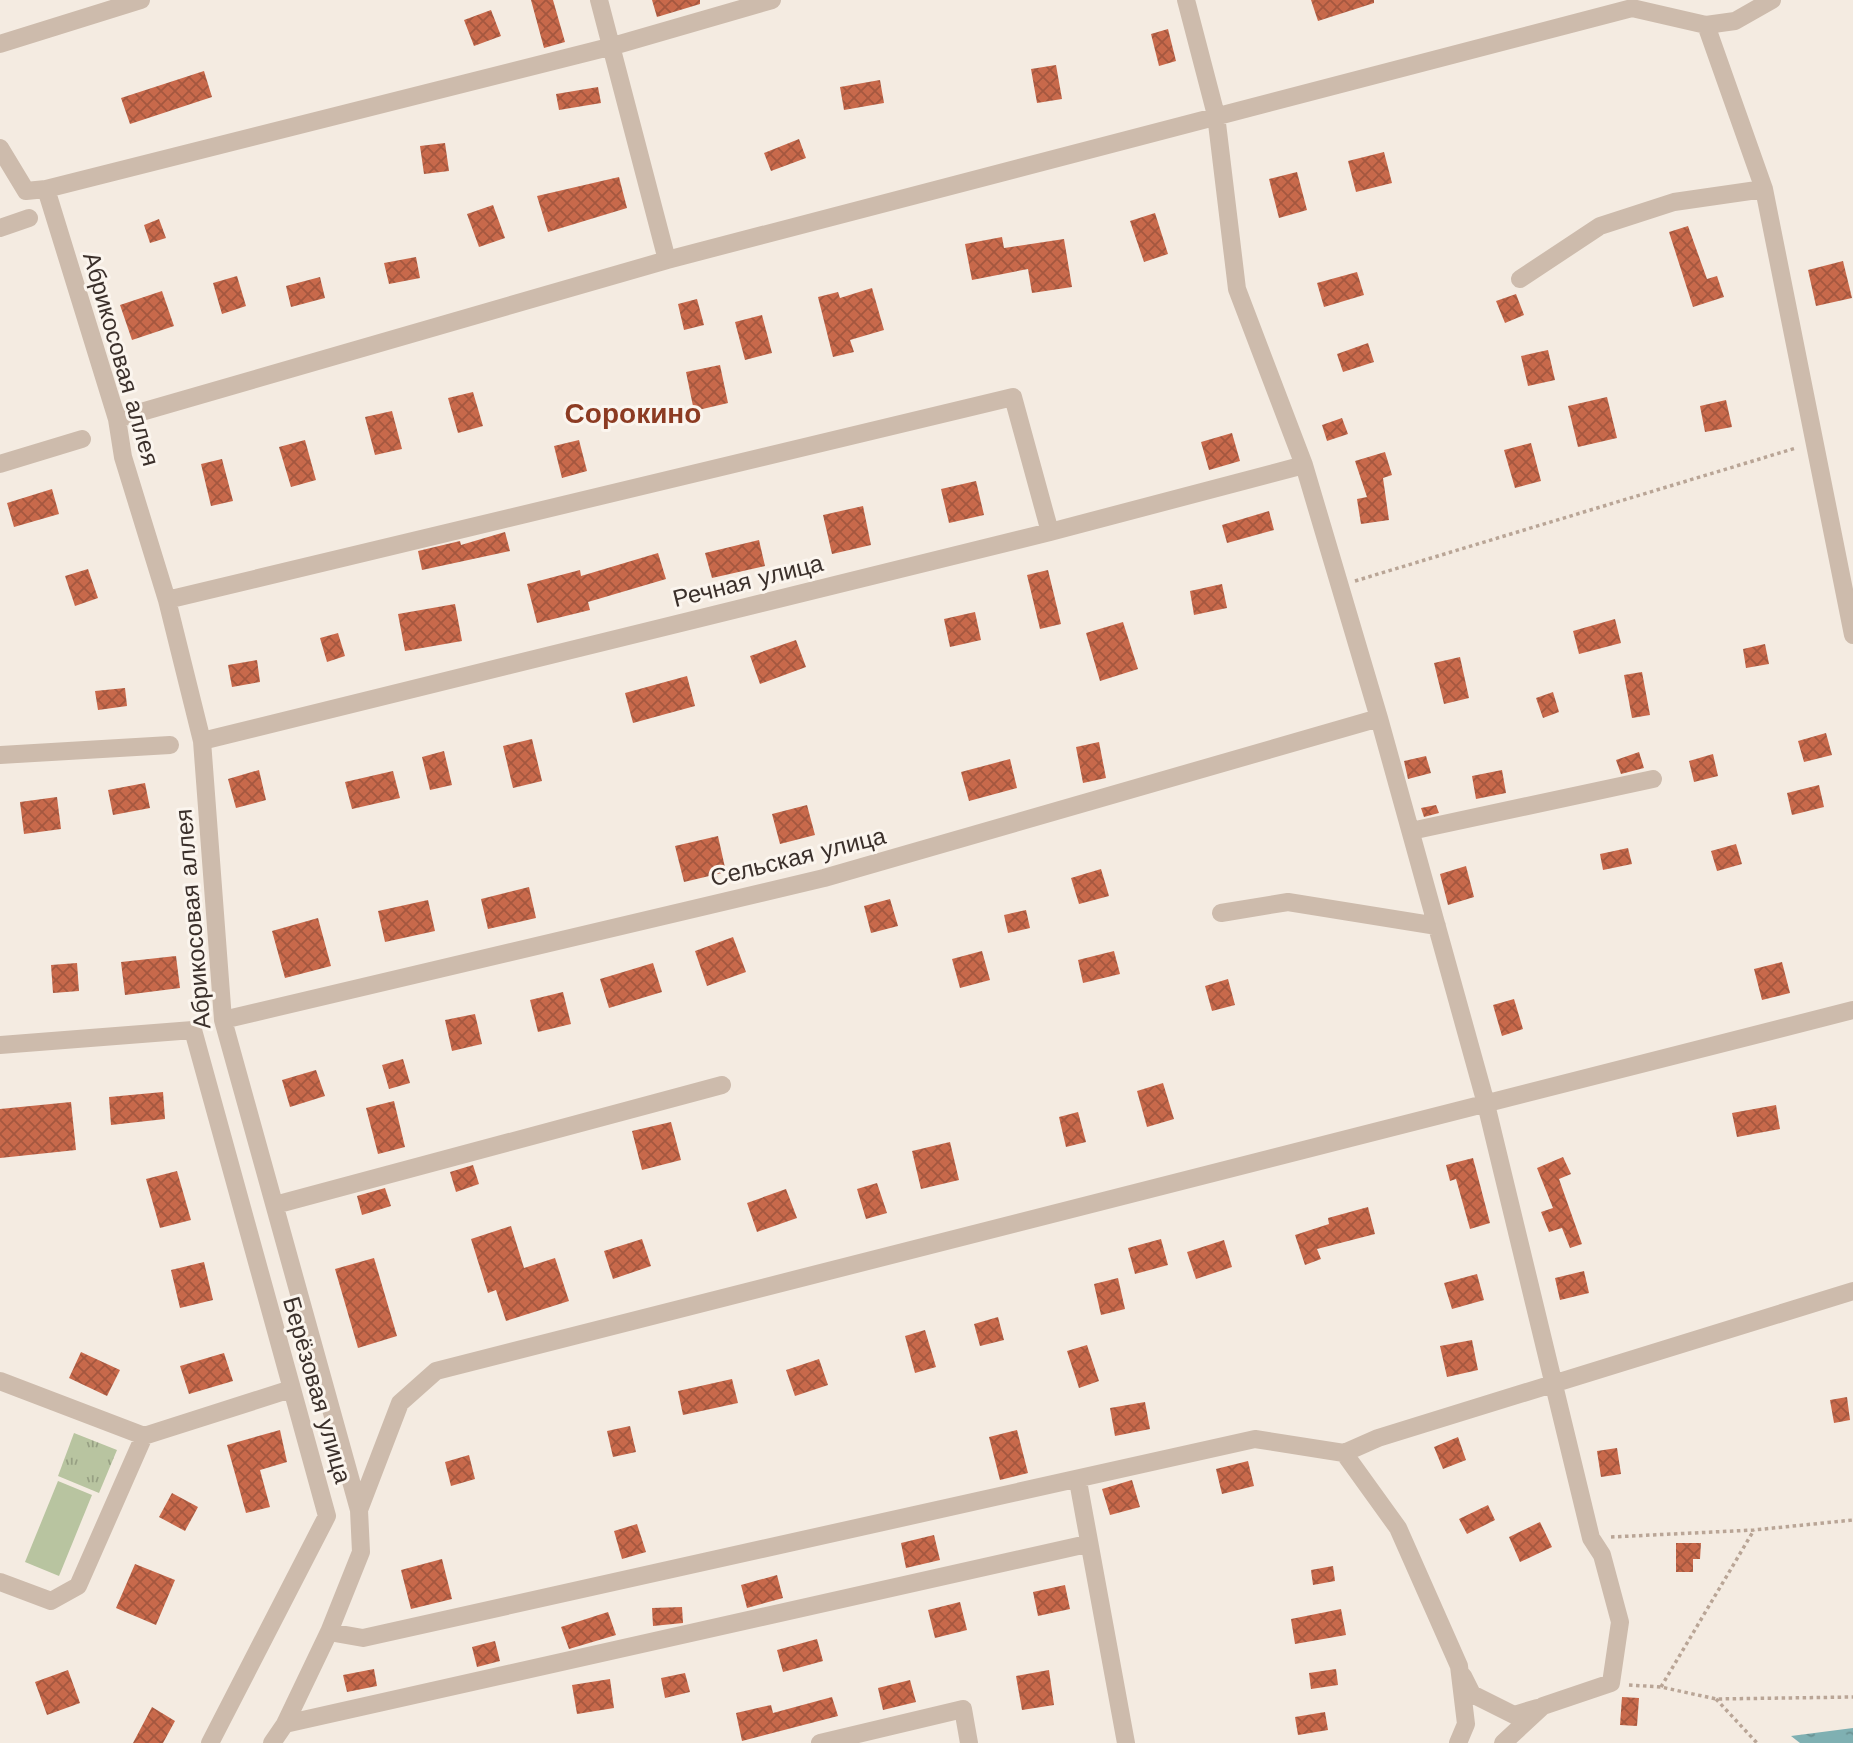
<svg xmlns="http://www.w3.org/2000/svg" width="1853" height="1743" font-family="'Work Sans',sans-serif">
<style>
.park{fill:url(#park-tufts)}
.pitch{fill:#b8c4a0}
.water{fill:url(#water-ripples)}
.building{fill:url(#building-cross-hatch)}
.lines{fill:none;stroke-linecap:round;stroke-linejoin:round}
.path{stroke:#b9a596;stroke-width:3.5;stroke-dasharray:3.5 3.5;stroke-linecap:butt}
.minor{stroke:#cdbbac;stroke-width:18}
.labels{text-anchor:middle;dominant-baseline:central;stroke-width:6;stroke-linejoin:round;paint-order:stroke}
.street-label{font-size:24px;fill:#3b302b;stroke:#fbf5ee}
.quarter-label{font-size:28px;font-weight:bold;fill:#8c3b22;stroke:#fbf5ee}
</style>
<defs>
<pattern id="park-tufts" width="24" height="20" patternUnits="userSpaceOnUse" patternTransform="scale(1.75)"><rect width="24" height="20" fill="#b8c4a0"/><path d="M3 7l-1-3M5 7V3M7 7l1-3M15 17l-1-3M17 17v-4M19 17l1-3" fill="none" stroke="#97a083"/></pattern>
<pattern id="water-ripples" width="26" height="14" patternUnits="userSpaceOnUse" patternTransform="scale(1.75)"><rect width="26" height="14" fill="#7fb0b2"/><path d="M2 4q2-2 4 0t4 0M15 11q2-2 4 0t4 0" fill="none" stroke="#699091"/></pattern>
<pattern id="building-cross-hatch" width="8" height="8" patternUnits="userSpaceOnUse" patternTransform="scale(1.75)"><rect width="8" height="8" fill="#c8694b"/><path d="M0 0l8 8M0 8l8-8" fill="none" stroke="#a4573f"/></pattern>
</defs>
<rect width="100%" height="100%" fill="#f4ebe1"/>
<path class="park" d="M74,1433L117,1450L99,1493L58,1476Z"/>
<path class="pitch" d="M58,1481L92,1495L59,1576L25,1562Z"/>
<path class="water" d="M1853,1728V1743H1800L1791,1736Z"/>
<path class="building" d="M531,0H553L565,42L544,48Z
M652,0H700V4L657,17Z
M1311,0H1374V3L1318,21Z
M491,10L501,36L474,46L464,20Z
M1168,29L1176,61L1159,66L1151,34Z
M1056,65L1062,99L1037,103L1031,69Z
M204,71L212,97L130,124L121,98Z
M880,80L884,103L844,110L840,87Z
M598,87L601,103L559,110L556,94Z
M799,139L806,158L771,171L764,153Z
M445,143L449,171L424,174L420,146Z
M1384,152L1392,183L1356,192L1348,161Z
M1297,172L1307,210L1279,218L1269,179Z
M619,177L627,208L548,232L537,196Z
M493,205L505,238L479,247L467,214Z
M1155,213L1168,254L1144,262L1130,221Z
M159,219L166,238L150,243L144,225Z
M1688,226L1707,279L1717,276L1724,297L1693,307L1669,232Z
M1002,237L1004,248L1064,239L1072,287L1032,293L1028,269L972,280L965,244Z
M416,257L420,278L389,284L384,263Z
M1843,261L1852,298L1816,306L1808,270Z
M1357,272L1364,295L1324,307L1317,283Z
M237,276L246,306L222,314L213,283Z
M320,277L325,298L291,307L286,286Z
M872,288L884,330L850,340L854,352L833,357L818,297L838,292L840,298Z
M162,291L174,326L132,340L120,305Z
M1516,294L1524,315L1505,323L1496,301Z
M697,299L704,325L684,330L678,304Z
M762,315L772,353L745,360L735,322Z
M1368,343L1374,362L1343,372L1337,354Z
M1548,350L1555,380L1528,386L1521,356Z
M720,365L728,403L694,411L686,372Z
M473,392L483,426L458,433L448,398Z
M1607,397L1617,438L1578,447L1568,406Z
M1726,400L1732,427L1705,432L1700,406Z
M392,411L402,449L375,455L365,417Z
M1342,418L1348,434L1327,441L1322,425Z
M1232,433L1240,461L1209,470L1201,442Z
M305,440L316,480L291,487L279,447Z
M579,440L587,471L562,478L554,446Z
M1531,443L1541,481L1515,488L1504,450Z
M1385,452L1392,475L1383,478L1389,520L1361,524L1357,499L1367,497L1355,461Z
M222,459L233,501L211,506L201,464Z
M976,481L984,515L949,523L941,489Z
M52,489L59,514L14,527L7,503Z
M863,506L871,545L832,554L823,515Z
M1269,511L1274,530L1227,543L1222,525Z
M505,532L510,551L422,570L418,551L460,541L461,545Z
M759,540L765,566L712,578L705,553Z
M658,553L666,579L588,602L590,610L537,623L527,584L580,570L581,576Z
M88,569L98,598L75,606L65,576Z
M1048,570L1061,624L1040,629L1027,575Z
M1222,584L1227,608L1194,615L1190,591Z
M455,604L462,641L405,651L398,614Z
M975,612L981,640L950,647L944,619Z
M1615,619L1621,643L1579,654L1573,631Z
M1123,622L1138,669L1100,681L1086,633Z
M338,633L345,656L327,662L320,638Z
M796,640L806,667L760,684L750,656Z
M1765,644L1769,664L1746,668L1743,649Z
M1460,657L1469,698L1444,704L1434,663Z
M257,660L260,682L232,687L228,665Z
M1642,672L1650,715L1632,718L1624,675Z
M687,676L695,706L633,723L625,693Z
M125,688L127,706L98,710L95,691Z
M1553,692L1559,712L1543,718L1536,698Z
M1826,733L1832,755L1804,762L1798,741Z
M532,739L542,781L513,788L503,746Z
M1099,742L1106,778L1083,783L1076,747Z
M444,751L452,785L430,790L422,757Z
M1639,752L1644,768L1621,774L1616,760Z
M1713,754L1718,776L1694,782L1689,761Z
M1426,756L1431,773L1408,779L1404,761Z
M1010,759L1017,788L969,801L961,772Z
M259,770L266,800L236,808L228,779Z
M1502,770L1506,793L1476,799L1472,776Z
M393,771L400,798L352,809L345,782Z
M145,783L150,808L113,815L108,790Z
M1819,785L1824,807L1792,815L1787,793Z
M57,797L61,829L24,834L20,802Z
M807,805L815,835L780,844L772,814Z
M1436,805L1439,813L1424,817L1421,808Z
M718,836L726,872L684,882L675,846Z
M1736,844L1742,864L1717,871L1711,851Z
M1628,848L1632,864L1603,870L1600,854Z
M1466,866L1474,897L1448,905L1440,874Z
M1101,869L1109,896L1079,904L1071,878Z
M529,887L536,918L488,929L481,899Z
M890,899L898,926L871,933L864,906Z
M428,900L435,931L385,942L378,911Z
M1026,910L1030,928L1008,933L1004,915Z
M318,918L331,966L285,978L272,931Z
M733,937L746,972L707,986L695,951Z
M982,951L990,980L960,988L952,959Z
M1114,951L1120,974L1083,983L1078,960Z
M176,956L180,988L125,995L121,962Z
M1782,962L1790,993L1762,1000L1754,969Z
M77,963L79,991L53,993L51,965Z
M653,963L662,992L609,1008L600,979Z
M1228,979L1235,1005L1212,1011L1205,986Z
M563,992L571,1024L538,1032L530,1000Z
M1514,999L1523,1029L1502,1036L1493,1005Z
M475,1014L482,1044L452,1051L445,1020Z
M403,1059L410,1083L389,1089L382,1065Z
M316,1070L325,1096L290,1107L282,1080Z
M1163,1083L1174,1119L1147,1127L1137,1091Z
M163,1092L165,1119L111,1125L109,1097Z
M394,1101L405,1147L378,1154L366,1108Z
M71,1102L76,1150L0,1158V1109Z
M1776,1105L1780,1129L1737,1137L1732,1113Z
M1078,1112L1086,1142L1066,1147L1059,1117Z
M671,1122L681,1160L642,1170L632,1131Z
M950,1142L959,1180L921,1189L912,1151Z
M1563,1157L1571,1174L1559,1179L1582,1244L1570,1248L1562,1228L1549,1232L1541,1212L1553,1208L1537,1168Z
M1473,1158L1490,1223L1470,1229L1456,1179L1450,1181L1446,1165Z
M473,1165L479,1184L456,1192L450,1172Z
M177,1171L191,1220L160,1228L146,1179Z
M877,1183L887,1213L866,1219L857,1189Z
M385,1188L391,1206L362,1215L357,1196Z
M786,1189L797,1218L757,1232L747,1203Z
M1368,1207L1375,1234L1317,1249L1321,1259L1305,1265L1295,1235L1329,1224L1328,1218Z
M511,1226L524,1268L555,1258L569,1301L506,1321L496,1290L488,1293L471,1239Z
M642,1239L651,1266L613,1279L604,1251Z
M1161,1239L1168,1265L1135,1274L1128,1248Z
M1224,1240L1232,1267L1196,1279L1187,1252Z
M374,1258L397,1336L358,1348L335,1269Z
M204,1262L213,1300L180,1308L171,1270Z
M1584,1271L1589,1293L1560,1300L1555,1278Z
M1477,1274L1484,1300L1452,1309L1444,1283Z
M1118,1278L1125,1309L1101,1315L1094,1284Z
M998,1317L1004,1340L980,1346L974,1324Z
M925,1330L936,1367L915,1373L905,1336Z
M1472,1340L1478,1370L1447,1377L1440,1346Z
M1087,1345L1099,1381L1079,1388L1067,1351Z
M81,1352L120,1370L107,1396L69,1378Z
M224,1353L233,1381L189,1394L180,1366Z
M819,1359L828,1385L795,1396L786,1370Z
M732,1379L738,1403L683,1415L678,1391Z
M1847,1397L1850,1420L1834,1423L1830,1400Z
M1145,1402L1150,1429L1115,1436L1110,1408Z
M630,1426L636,1452L613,1457L607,1431Z
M280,1430L287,1462L260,1470L270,1507L246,1513L227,1445Z
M1017,1430L1028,1473L1000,1480L989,1437Z
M1458,1437L1466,1460L1443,1469L1434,1447Z
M1617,1448L1621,1474L1601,1477L1597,1451Z
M469,1455L475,1479L451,1486L445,1462Z
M1248,1461L1254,1486L1222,1494L1216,1469Z
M1132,1480L1140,1507L1110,1515L1102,1489Z
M172,1493L198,1507L185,1531L159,1517Z
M1488,1505L1495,1520L1467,1534L1459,1519Z
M1540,1522L1552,1547L1520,1562L1509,1537Z
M637,1524L646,1552L622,1559L614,1531Z
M934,1535L940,1560L906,1568L901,1543Z
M1676,1543H1701L1700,1559H1693V1572H1676Z
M442,1559L452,1599L411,1609L401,1570Z
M135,1564L175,1580L156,1625L116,1608Z
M1333,1566L1335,1581L1313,1585L1311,1570Z
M777,1575L783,1598L747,1608L741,1585Z
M1065,1585L1070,1609L1038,1616L1033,1592Z
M960,1602L967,1630L935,1638L928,1610Z
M682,1607L683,1623L653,1626L652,1608Z
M1341,1609L1346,1635L1295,1644L1291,1619Z
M608,1612L616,1635L569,1649L561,1627Z
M817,1639L823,1661L783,1672L777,1650Z
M495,1641L500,1661L477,1667L472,1647Z
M374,1669L377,1686L347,1692L343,1675Z
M1336,1669L1338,1685L1311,1689L1309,1673Z
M68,1670L80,1703L47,1715L35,1682Z
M1049,1670L1054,1705L1022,1710L1016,1676Z
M685,1673L690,1692L665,1698L661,1678Z
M610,1679L614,1708L577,1714L572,1685Z
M910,1680L916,1702L883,1710L878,1688Z
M832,1697L838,1716L742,1741L736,1713L771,1705L773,1713Z
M1622,1697L1639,1698L1637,1726L1620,1725Z
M152,1707L175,1721L163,1743H133Z
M1325,1712L1328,1730L1298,1735L1295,1717Z"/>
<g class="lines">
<path class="path" d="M1355,581L1796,448
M1611,1537L1754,1530L1853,1520
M1629,1685L1661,1687L1716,1699L1853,1697
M1661,1687L1754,1530
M1716,1699L1757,1743"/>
<path class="minor" d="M599,0L667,260
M1186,0L1216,115L1237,289L1304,465L1379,718L1485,1100L1591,1538L1602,1555L1620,1622L1611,1683L1543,1706L1503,1743
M1706,25L1735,21L1772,0
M0,44L141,0
M0,148L26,191L46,189L117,419L123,457L167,600L202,741L223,1020L359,1510L361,1552L329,1632L285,1724L272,1743
M46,189L613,46L772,0
M0,228L29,218
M1520,279L1600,226L1674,202L1764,189
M117,419L667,260L1632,8L1706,25L1764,189L1853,635
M0,464L82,439
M167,600L1013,397L1050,532
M202,741L1050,532L1304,465
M0,755L170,745
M1411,831L1653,779
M1221,913L1288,902L1437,926
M223,1020L824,878L1379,718
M0,1045L193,1030L327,1516L210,1743
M275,1205L722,1085
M0,1381L144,1436L291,1389
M1344,1453L1398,1528L1459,1666L1466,1724L1458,1743
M1078,1481L1126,1743
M359,1510L400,1403L436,1371C909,1251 1380,1126 1853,1010
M0,1582L51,1601L78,1586L144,1436
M329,1632L363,1638L1255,1439L1344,1453L1378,1438L1853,1291
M1463,1676L1472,1694L1514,1715L1537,1708
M285,1724L1087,1544
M820,1743L963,1709L969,1743"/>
</g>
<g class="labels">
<g class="street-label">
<text transform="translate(121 359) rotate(74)">Абрикосовая аллея</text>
<text transform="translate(748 581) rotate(-14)">Речная улица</text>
<text transform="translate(798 857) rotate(-14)">Сельская улица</text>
<text transform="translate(193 919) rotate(-95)">Абрикосовая аллея</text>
<text transform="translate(317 1390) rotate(74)">Берёзовая улица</text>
</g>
<g class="quarter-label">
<text x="633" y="413">Сорокино</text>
</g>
</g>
</svg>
